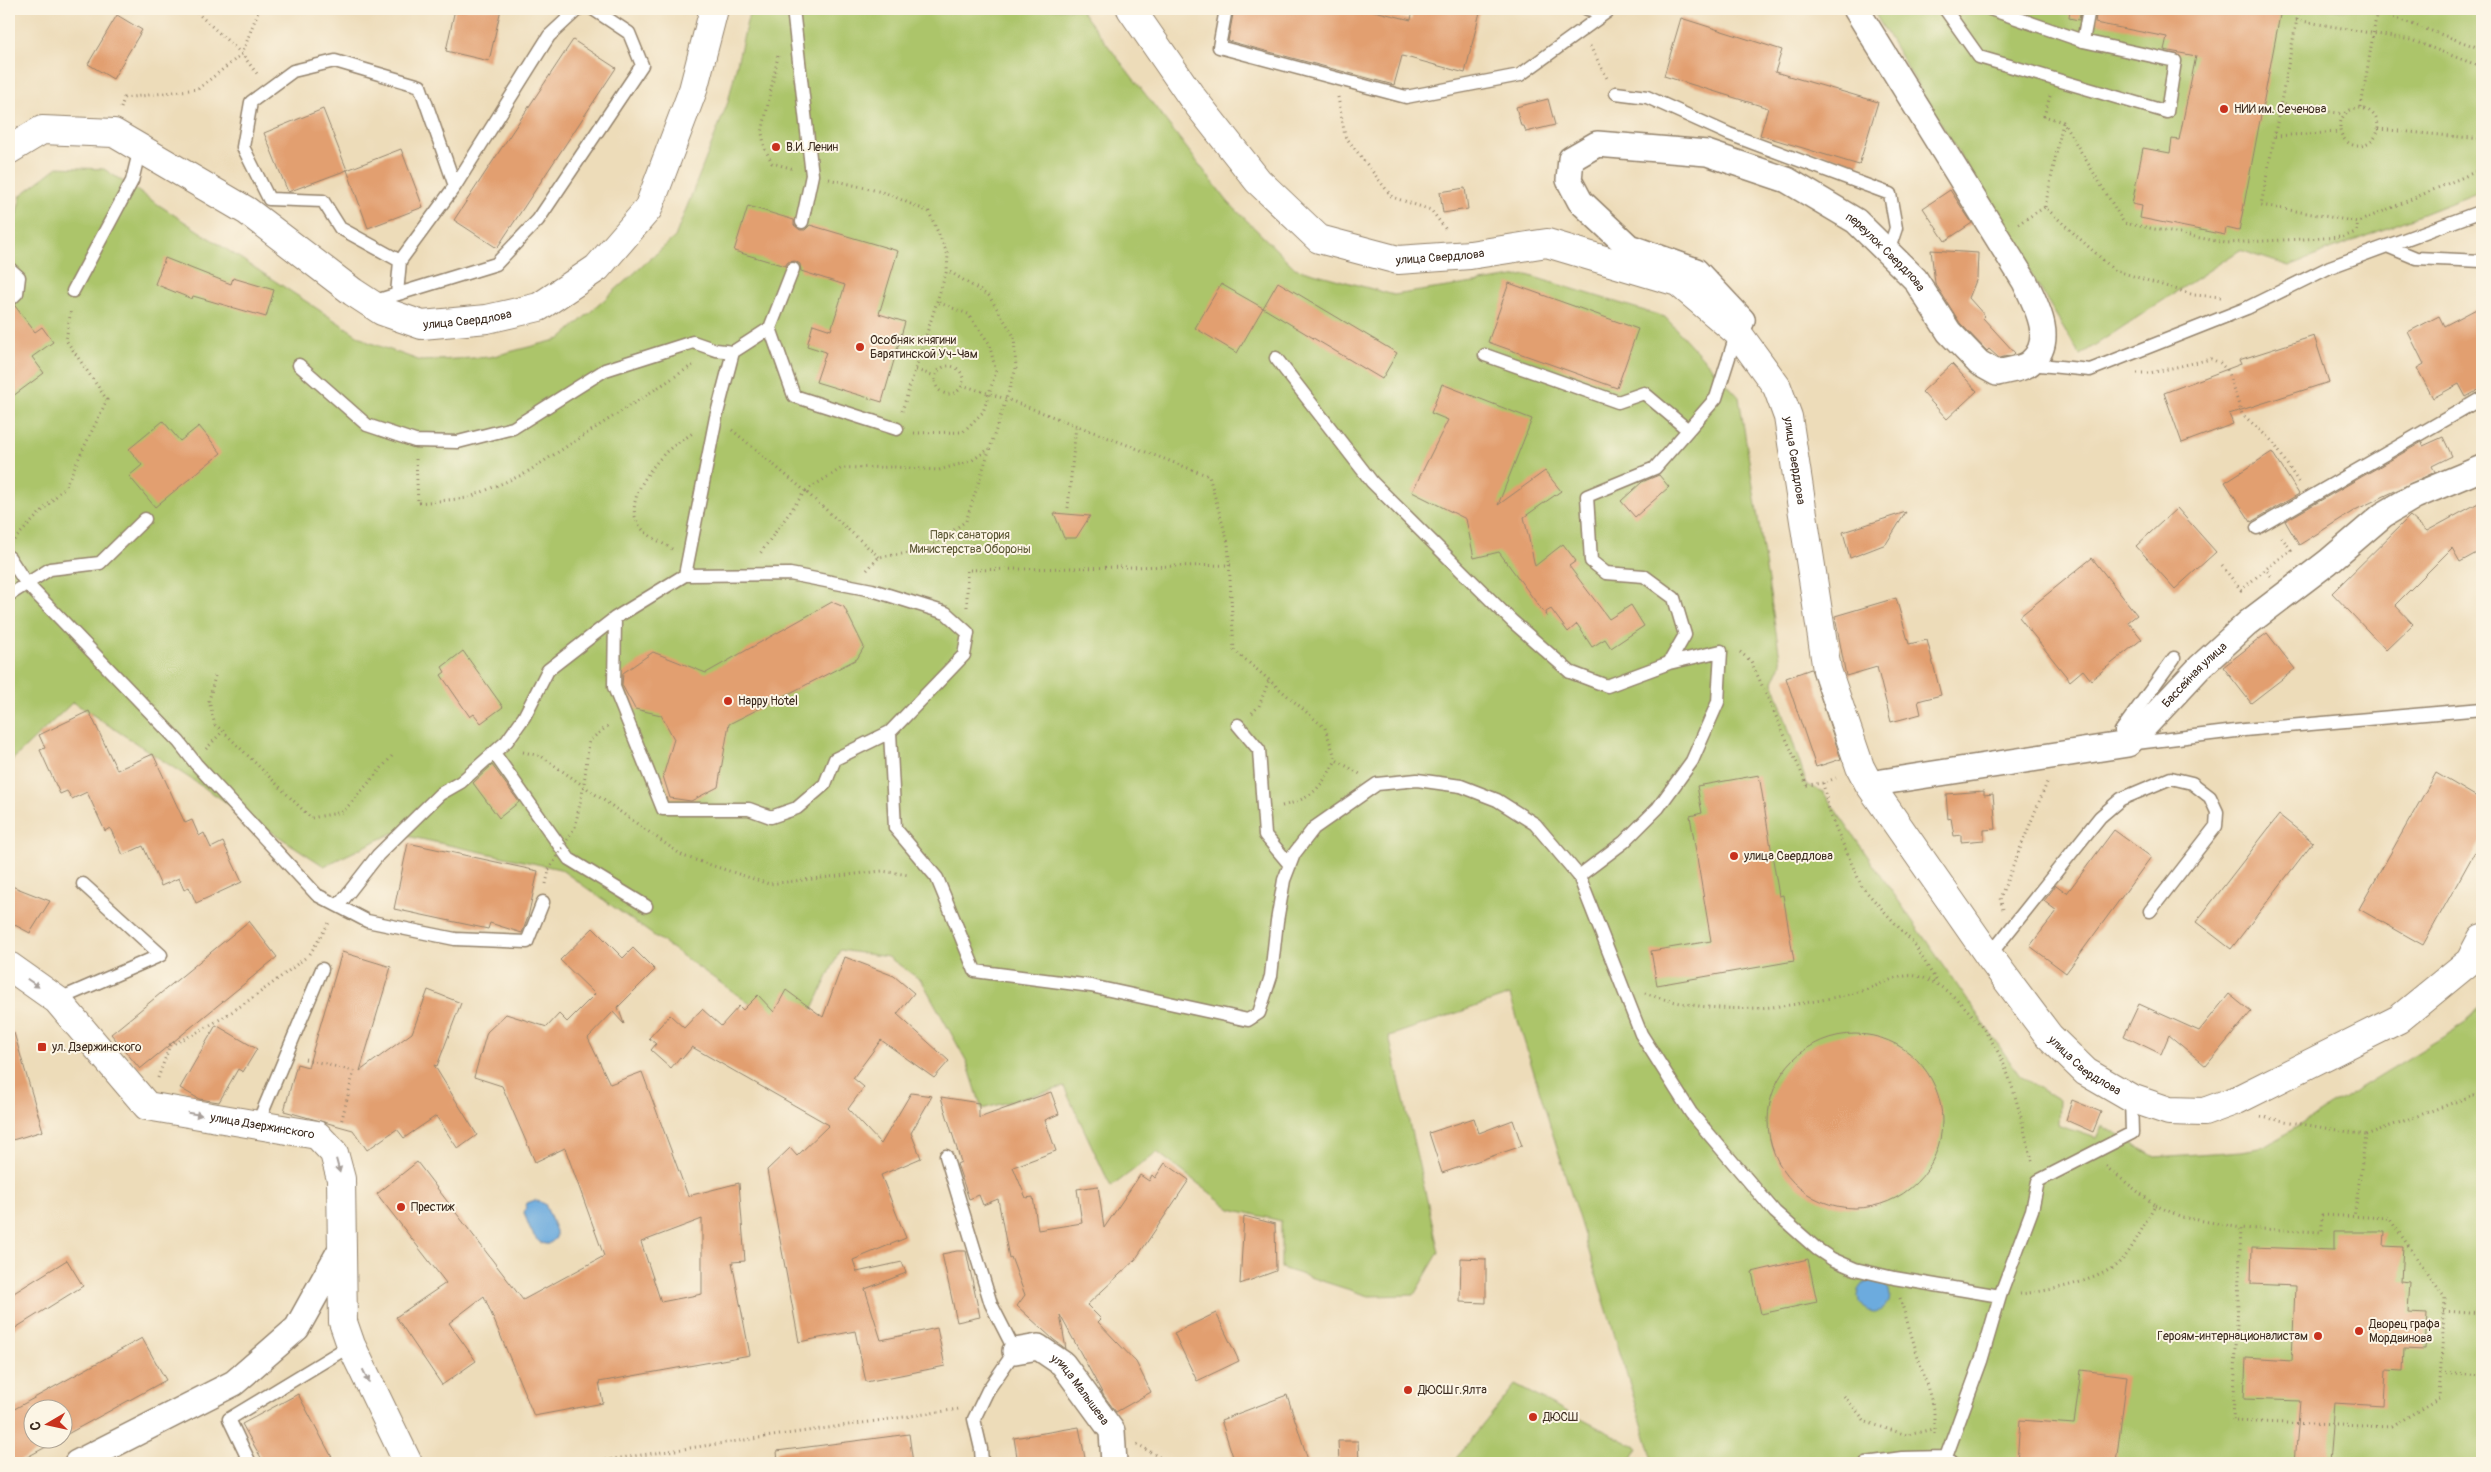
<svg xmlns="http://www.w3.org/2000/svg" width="2491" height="1472" font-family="Pangolin,sans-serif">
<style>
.green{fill:#acc56b;stroke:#747844}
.water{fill:#6cabde;stroke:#546a7e}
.building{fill:#e29f70;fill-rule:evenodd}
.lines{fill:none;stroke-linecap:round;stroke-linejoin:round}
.service-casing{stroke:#94836c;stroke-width:15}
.minor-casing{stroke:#94836c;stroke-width:28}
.tertiary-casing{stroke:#94836c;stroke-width:30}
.secondary-casing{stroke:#94836c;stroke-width:30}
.path{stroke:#94836c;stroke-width:3;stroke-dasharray:1 4;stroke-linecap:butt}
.service{stroke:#fff;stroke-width:12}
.minor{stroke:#fff;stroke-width:25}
.tertiary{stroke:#fff;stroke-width:28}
.secondary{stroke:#fff;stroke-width:28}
.path-bridge{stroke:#94836c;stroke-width:3;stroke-dasharray:1 4;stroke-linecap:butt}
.oneway{fill:#a79f9a}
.poi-dot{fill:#c8321e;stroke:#fcf5e5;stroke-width:2}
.labels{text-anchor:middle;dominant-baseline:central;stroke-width:4;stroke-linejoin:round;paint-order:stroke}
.poi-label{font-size:12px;fill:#3b2a1e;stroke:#fcf5e5;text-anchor:start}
.street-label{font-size:12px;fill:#3b2a1e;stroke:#fcf5e5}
.park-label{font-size:12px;fill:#5d5835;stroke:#fcf5e5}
</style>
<rect width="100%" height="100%" fill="#fcf5e5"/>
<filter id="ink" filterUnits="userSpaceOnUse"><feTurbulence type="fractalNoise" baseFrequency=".02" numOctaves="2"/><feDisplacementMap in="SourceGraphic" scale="10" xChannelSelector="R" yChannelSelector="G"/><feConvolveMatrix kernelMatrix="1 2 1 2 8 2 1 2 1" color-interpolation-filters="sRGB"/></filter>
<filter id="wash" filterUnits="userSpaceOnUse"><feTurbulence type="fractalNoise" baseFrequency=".0096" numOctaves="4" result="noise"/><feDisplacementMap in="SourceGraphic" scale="20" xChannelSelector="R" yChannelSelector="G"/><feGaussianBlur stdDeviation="1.12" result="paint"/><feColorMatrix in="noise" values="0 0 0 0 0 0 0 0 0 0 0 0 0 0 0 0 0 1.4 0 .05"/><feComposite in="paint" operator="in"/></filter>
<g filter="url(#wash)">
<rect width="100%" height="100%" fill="#eddcb9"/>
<path class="green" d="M750,9H1080L1228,202L1295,268L1394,295L1527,275L1665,317L1739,397L1781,664L1773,682L1807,785L1823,792L2020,1076L2059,1100L2058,1125L2096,1138L2102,1126L2155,1157L2242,1151L2264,1147L2464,1024L2482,1003V1463H1654L1510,995L1389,1036L1439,1252L1414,1295L1369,1296L1281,1268V1221L1231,1209L1157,1152L1111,1187L1064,1087L982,1109L967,1062L922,981L888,957L840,950L809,1017L770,1018L560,869L393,833L324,866L73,702L9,763V247L21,195L58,167L104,169L368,342L421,361L490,357L560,339L675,237L728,102Z
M1872,9H2469L2482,16V191L2289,266L2240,250L2080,355Z
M1515,1385L1638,1448L1629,1463H1455L1457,1457Z"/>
<path class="water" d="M535,1200L545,1204L556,1231V1238L549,1244C534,1246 529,1225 524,1213L527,1203Z
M1858 1296a16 16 0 1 1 32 0a16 16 0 1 1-32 0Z"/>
<g id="blocks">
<path class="building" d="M455,9H501L489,61L446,51Z
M1234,9H1366L1411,20L1413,9H1464L1480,12L1465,73L1402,56L1394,85L1228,41Z
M2070,9H2081L2079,20L2069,18Z
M2097,9H2268V13L2280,15L2239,231L2226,228L2225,235L2140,218L2142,206L2132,204L2143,148L2170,153L2172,139L2179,140L2196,56L2164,50L2167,37L2095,23Z
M117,15L142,30L113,79L88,64Z
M1681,18L1782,50L1775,72L1878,102L1859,165L1760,135L1768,108L1664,76Z
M573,40L616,68L497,248L454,220Z
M1548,99L1555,125L1526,132L1524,126H1521L1516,107Z
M323,109L347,170L288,192L264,133Z
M401,149L423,207L368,228L347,170Z
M1465,188L1468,209L1443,213L1440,192Z
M1950,190L1972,223L1945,241L1923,208Z
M748,206L794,220V225L800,230H805L810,225L898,251L879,314L905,322L882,402L816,382L826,352L807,346L813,324L831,330L845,285L801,271L800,264L795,261L788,262L785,266L734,251Z
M1931,250L1978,253L1977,278L1969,298L1985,316L1983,318L2015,353L2013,355L1999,358L1989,349L1987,351L1960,323L1935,283Z
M165,258L231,284L233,278L274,290L266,317L193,296L192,299L155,284Z
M1278,282L1397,353L1382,379L1263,308Z
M1509,283L1638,329L1617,388L1488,342Z
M1221,284L1263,308L1237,353L1195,328Z
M15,306L35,332L42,327L53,342L32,357L44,373L9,399V309Z
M2482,306V388L2466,397L2459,384L2433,398L2417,368L2424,364L2408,332L2439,316L2444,326Z
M2314,336L2329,382L2229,414L2233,424L2182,443L2164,393L2241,364L2239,360Z
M1952,364L1977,391L1947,419L1922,392Z
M1442,384L1532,419L1498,505L1545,471L1561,491L1524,517L1535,566L1563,544L1576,561L1569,566L1609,619L1631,605L1644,626L1611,648L1605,639L1592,647L1577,624L1568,632L1551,609L1546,612L1547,617L1499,552L1474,558L1466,519L1412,492L1448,420L1431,413Z
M163,421L180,441L199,426L221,453L155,507L129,476L142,465L129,449Z
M2443,437L2452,456L2432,466L2435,472L2355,510L2299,545L2285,521L2422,442L2423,446Z
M2272,452L2299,494L2251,522L2225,482Z
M1659,475L1669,487L1635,517L1621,501L1642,482Z
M2482,501V550L2460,562L2452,548L2395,605L2413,624L2386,650L2332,593L2410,516L2427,531Z
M2177,508L2216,552L2175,589L2136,546Z
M1906,512L1886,544L1850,558L1843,532Z
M1054,513L1090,516L1076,538H1064Z
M2092,558L2137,615L2128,622L2142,639L2091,680L2083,670L2070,681L2019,617Z
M1896,598L1909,644L1927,640L1941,695L1918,701L1921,714L1891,722L1877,667L1846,676L1835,616Z
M832,602L844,607L864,647L857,659L729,724L718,787L691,801L670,798L663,776L674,739L661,715L635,709L622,685L623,673L653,652L706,673Z
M2267,633L2295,669L2251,703L2223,667Z
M463,651L503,707L481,723L474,714L470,717L441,675L445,672L442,667Z
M1811,669L1841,759L1816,767L1786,678Z
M89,711L117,770L153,754L185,823L192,820L199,836L204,833L211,848L223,842L242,882L196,903L189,887L184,890L179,878L161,886L143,846L123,855L110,828L105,831L87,792L72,799L67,791L60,794L40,750L45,748L39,735Z
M492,765L519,802L499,818L473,783Z
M2436,773L2482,800V839L2423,945L2359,909Z
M1759,775L1779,896L1783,895L1794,961L1657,985L1651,951L1711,941L1690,816L1702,813L1697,786Z
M1984,791V795L1993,794L1996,829L1984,830V840L1961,842V835L1954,836L1951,818L1948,819L1946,794Z
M2279,815L2313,842L2231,949L2196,922Z
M2114,830L2151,857L2066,973L2030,946L2057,911L2044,901L2056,885L2067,893Z
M408,843L538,871L528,917L522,933L490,923L488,929L394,909Z
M9,885L50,901L30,933L9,922Z
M249,921L277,957L140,1069L111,1034Z
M593,928L623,958L633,948L655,970L618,1007L624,1024L613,1012L588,1038L610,1084L642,1072L688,1196L739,1183L745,1261L732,1262L750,1355L599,1382L603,1403L534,1416L484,1296L449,1323L476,1361L442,1385L396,1317L446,1283L377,1194L417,1162L523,1300L604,1256L565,1148L535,1162L502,1086L474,1077L487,1032L506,1014L547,1027L559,1014L567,1022L595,994L560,960ZM702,1219V1294L661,1302L641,1242Z
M342,952L391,967L360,1071L412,1033L428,990L461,1003L437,1066L434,1065L477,1135L458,1149L436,1116L404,1138L397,1129L367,1150L353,1130L284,1111L297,1064L308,1067Z
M845,957L894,976L914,993L897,1014L949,1061L934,1078L881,1040L853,1078L864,1087L848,1109L881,1144L911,1093L932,1096L911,1133L921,1158L881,1175L906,1238L853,1260L857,1272L902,1262L906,1273L865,1289L881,1340L937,1328L945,1366L866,1382L855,1331L799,1342L767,1170L790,1148L797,1156L829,1125L692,1047L682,1059L680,1057L671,1068L651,1050L656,1044L649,1038L670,1015L684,1028L702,1009L721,1026L739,1006L743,1010L758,995L774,1012L786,990L823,1017Z
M2229,994L2251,1012L2206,1066L2169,1035L2161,1054L2124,1036L2139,1004L2199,1031Z
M216,1025L257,1049L243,1072L238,1069L219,1102L199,1099L180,1088Z
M14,1033L43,1131L9,1141V1034Z
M1768 1121a87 87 0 1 1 174 0a87 87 0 1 1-174 0Z
M1051,1092L1059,1114L1045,1120L1056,1151L1013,1167L1026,1198L1033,1197L1038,1230L1082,1223L1077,1189L1098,1186L1104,1228L1140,1175L1149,1181L1152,1175L1155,1178L1165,1163L1189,1180L1135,1260L1087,1305L1101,1319L1098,1322L1136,1362L1151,1392L1116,1412L1104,1396L1060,1315L1066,1349L1054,1340L1017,1306L1025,1295L1011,1257L1009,1258L998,1199L983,1205L979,1195L969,1199L957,1164L961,1162L941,1097L979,1103V1118Z
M2072,1100L2101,1112L2093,1132L2066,1120Z
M1474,1118L1479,1133L1513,1120L1522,1146L1442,1173L1429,1133Z
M1244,1216L1275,1224L1276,1271L1240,1284Z
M2334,1232H2385L2384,1246L2403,1247L2401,1281L2410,1282L2408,1313L2427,1314L2425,1350L2404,1349L2403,1371L2386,1370L2384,1406L2334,1403L2329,1463H2295L2300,1401L2244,1399L2246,1358L2292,1361L2295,1286L2251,1284L2252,1247L2334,1250Z
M957,1251H966L980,1317L957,1322L942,1254Z
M1461,1258L1486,1259V1303L1460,1302Z
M1808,1259L1817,1302L1761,1314L1752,1272Z
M67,1260L83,1286L9,1332V1296Z
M1216,1313L1239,1361L1197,1381L1174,1333Z
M142,1338L166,1380L62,1437V1410H32V1440H59L16,1463H9V1412Z
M2081,1370L2127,1376L2116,1463H2017L2020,1420L2074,1424Z
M298,1394L335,1463H264L242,1424Z
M1287,1395L1309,1463H1235L1221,1420Z
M1079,1427L1086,1463H1018L1014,1438Z
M909,1434L913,1463H778L777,1451Z
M1338,1441H1358L1359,1463H1339Z"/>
</g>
</g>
<g filter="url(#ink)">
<use href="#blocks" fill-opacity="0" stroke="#94836c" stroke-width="1"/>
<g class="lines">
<defs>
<path id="service" d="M793,9L812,175L802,222
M1226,9L1219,47L1406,97L1520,75L1611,9
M1587,9L1605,13
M1945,9L1979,57L2167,112L2175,61L2083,41
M1990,9L2083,41L2089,9
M1616,93L1647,97L1729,134L1890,194L1896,228L1888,252
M2387,246L2416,258L2482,261
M400,261L455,186L549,36L578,9
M9,268L19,277L17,293L9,301
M73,291L132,181L140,148
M397,294L400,261L340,228L323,201L269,199L243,147L251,102L293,71L335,61L420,86L455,186
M372,302L496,264L538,220L642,65L629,33L593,9
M770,328L794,396L897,429
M1485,355L1618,402L1644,393L1688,430
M1276,358L1372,482L1512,621L1570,672L1607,686L1669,663L1685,635L1674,598L1644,576L1606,573L1591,561L1587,496L1655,468L1716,398L1737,332
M2030,364L2090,370L2247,308L2330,267L2482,211
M299,365L367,425L415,441L458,442L513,428L605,370L693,342L716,350L733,352
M2257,528L2482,398
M9,557L26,583L179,742L196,764L317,895L367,921L455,939L527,942L543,902
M9,595L50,569L100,563L145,519
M615,618L614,687L663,809H749L771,817L797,808L825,784L835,759L890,732L964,655L968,633L946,613L872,590L790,574L685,575
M2174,658L2121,731L2128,744L2244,730L2482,709
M1238,725L1259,750L1265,835L1290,865
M890,732L895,828L937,878L975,971L1091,986L1248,1020L1259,1013L1271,976L1277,921L1284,880L1294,854L1314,828L1377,784L1417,780L1461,786L1497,800L1535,824L1579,876L1641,1034L1691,1113L1775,1212L1817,1249L1832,1259L1855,1269L1894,1278L2000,1296
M494,753L569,859L646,906
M1579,876L1624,842L1658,808L1692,761L1718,702L1721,651L1669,663
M339,905L378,855L440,794L461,782L507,741L524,717L548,670L615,618L685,575L716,417L733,352L770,328L793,269
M1989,956L2100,817L2121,799L2171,778L2192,783L2210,797L2217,812L2216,826L2150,911
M57,1000L161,955L83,884
M257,1125L322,969
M946,1156L991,1304L1015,1351L988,1390L974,1419L981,1449L982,1463
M1946,1457L1981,1361L2000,1296L2032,1210L2038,1181L2132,1133L2131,1098
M250,1463L229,1419L351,1345
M1866,1463L1902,1458L1946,1457L1953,1463"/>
<g id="minor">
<path id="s1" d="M1737,332L1742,320L1696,271L1629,247L1580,201L1569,180L1571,159L1597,144L1707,153L1787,180L1856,221L1915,279L1949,332L1979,363L1997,373C2007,370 2024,369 2031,362C2056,341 2036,305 2025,282L1856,9"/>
<path id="s2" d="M1869,784L2128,744L2200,667L2248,623L2328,562L2383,515L2415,496L2482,468"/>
<path id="s3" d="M1015,1351L1038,1347L1063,1364L1112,1431L1114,1463"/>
<path d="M77,1463L234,1383L297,1328L342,1247"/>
</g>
<g id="tertiary">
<path id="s4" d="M9,966L57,1000L147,1106L317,1135L334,1153L341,1179L343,1322L351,1345L408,1463"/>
</g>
<g id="secondary">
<path id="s5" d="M1131,9L1191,96L1258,181L1319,239L1398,260L1470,255L1547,243L1678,282L1737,332L1777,387L1788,417L1827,670L1860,767L1869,784L1989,956L2049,1036L2086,1072L2131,1098L2169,1111L2204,1112L2237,1100L2399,1019L2470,961L2482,938"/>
<path id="s6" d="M9,150L42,130L114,133L247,211L353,292L382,311L422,325L487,319L539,307L597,268L648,209L693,90L714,9"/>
</g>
</defs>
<use href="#service" class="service-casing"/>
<use href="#minor" class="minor-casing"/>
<use href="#tertiary" class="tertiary-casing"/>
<use href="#secondary" class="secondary-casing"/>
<path class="path" d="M193,9L242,54L258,75
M2299,9L2261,205L2358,222L2482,169
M2370,9L2482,49
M2296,20L2411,40L2482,67
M1590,46L1607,78
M778,56L762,133L765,149L772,163L794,169
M2050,96L2044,116L2063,122L2124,223L2226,243L2343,237L2356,232L2358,222
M1338,97L1345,136L1392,197L1431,210L1447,231
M2280,104L2344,114
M2361,107L2377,11
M2340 127a19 19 0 1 1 38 0a19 19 0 1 1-38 0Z
M121,108L124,98L198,89L242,54L259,9
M2378,129L2482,139
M2275,136L2340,132
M829,179L886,193L929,212L948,255L947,270L902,411
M2045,207L2063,122
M2018,224L2045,207L2114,270L2194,295L2221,297
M935 380a14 14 0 1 1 28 0a14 14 0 1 1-28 0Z
M916,370L935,376
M2137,373H2150L2211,359L2220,363L2227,370L2242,414L2273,442L2299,483
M962,385L1009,400L1209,476L1228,543L1234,650L1325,728L1336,760L1360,774
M732,430L805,491L759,555
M914,433L963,432L983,412L996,372L989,343L968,314L937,302
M416,459L418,503L468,498L524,474L696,363
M1068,508L1076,425
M14,540L65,487L107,400L66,340L71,309
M672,549C663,543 651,538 643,530C620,507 648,471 665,453C673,445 685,439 694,432
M879,557L805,491L842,468L894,467L939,470L971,461L989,449
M2222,566L2241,590L2266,569
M867,570L879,557L925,551L966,521L1016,369L1014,336L989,296L947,270
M2271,576L2266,569L2291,550L2280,535
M967,607V570L1231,565
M1740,652L1751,661L1807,785L1823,783L1836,778
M215,676L209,701L215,725L223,731L311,818L343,812L392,756
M1252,713L1259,706L1269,680
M206,749L223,731
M523,752L541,756L683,856L769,884L882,871L909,875
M1823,783L1830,815L1862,887L1914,944L1937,982
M1282,806C1314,798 1321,787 1336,760
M575,827L584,784L589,741L609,725
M546,884L549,870
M2003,909L2000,898L2048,780
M310,954L330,921
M1645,993C1713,1018 1788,1009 1858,992C1876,988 1897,973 1916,976C1949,982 1987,1028 2001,1058C2016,1090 2023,1129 2033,1163
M305,1059L354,1071L341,1123
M158,1078L170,1045C220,1024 263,991 305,958
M2261,1117L2366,1135L2354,1217
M2366,1135L2474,1095L2482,1099
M2155,1205L2182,1217L2241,1228
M2322,1215L2389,1218L2445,1298L2439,1398L2391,1427L2233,1421L2241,1228L2322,1232Z
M2020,1294C2049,1291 2104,1281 2124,1258C2136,1243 2145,1222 2155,1205L2105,1166
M1900,1298L1934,1409V1434
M2444,1311L2482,1314
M2441,1373L2482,1376
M1844,1396L1866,1422L1907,1435L1933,1429
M1137,1444L1169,1463
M586,1463L959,1409"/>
<use href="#service" class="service"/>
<use href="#minor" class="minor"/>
<use href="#tertiary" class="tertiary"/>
<use href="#secondary" class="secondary"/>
<path class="path-bridge" d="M549,870L575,827"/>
</g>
<defs><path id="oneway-solid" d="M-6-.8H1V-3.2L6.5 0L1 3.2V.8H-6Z" transform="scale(1.25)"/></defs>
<g class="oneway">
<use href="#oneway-solid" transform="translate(33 983) rotate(35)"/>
<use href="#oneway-solid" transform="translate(195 1114) rotate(10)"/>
<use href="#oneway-solid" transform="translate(338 1166) rotate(75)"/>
<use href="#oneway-solid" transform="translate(366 1376) rotate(64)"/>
</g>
</g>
<g class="poi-dot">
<circle cx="2224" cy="109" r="5"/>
<circle cx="776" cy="147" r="5"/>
<circle cx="860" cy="347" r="5"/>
<circle cx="728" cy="701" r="5"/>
<circle cx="1734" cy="856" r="5"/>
<rect x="37" y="1042" width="10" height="10" rx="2.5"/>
<circle cx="401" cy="1207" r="5"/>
<circle cx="2359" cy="1331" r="5"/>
<circle cx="2318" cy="1336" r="5"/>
<circle cx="1408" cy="1390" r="5"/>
<circle cx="1533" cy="1417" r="5"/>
</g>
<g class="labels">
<g class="poi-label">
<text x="2234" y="109">НИИ им. Сеченова</text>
<text x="786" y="147">В.И. Ленин</text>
<text x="870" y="340">Особняк княгини<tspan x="870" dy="14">Барятинской Уч-Чам</tspan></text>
<text x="738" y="701">Happy Hotel</text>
<text x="1744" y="856">улица Свердлова</text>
<text x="52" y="1047">ул. Дзержинского</text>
<text x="411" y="1207">Престиж</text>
<text x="2369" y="1324">Дворец графа<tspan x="2369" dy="14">Мордвинова</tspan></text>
<text x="2308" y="1336" text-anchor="end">Героям-интернационалистам</text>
<text x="1418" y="1390">ДЮСШ г.Ялта</text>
<text x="1543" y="1417">ДЮСШ</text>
</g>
<g class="street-label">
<text stroke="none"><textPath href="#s1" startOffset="611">переулок Свердлова</textPath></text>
<text stroke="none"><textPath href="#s5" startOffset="422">улица Свердлова</textPath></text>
<text stroke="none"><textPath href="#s6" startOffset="521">улица Свердлова</textPath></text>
<text stroke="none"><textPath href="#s5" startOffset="888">улица Свердлова</textPath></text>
<text stroke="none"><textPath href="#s2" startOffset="358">Бассейная улица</textPath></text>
<text stroke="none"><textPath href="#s5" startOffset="1578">улица Свердлова</textPath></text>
<text stroke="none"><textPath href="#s4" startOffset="315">улица Дзержинского</textPath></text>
<text stroke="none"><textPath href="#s3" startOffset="84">улица Малышева</textPath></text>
</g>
<g class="park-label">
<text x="970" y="535">Парк санатория<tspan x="970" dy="14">Министерства Обороны</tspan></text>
</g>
</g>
<rect width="2491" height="1472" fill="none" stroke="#fcf5e5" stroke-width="30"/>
<g transform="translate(48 1424) rotate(261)"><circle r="24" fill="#fcf5e5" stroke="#afa495"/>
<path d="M0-4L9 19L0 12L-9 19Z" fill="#c8321e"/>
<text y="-8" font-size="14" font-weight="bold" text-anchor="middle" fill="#3b2a1e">С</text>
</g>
</svg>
